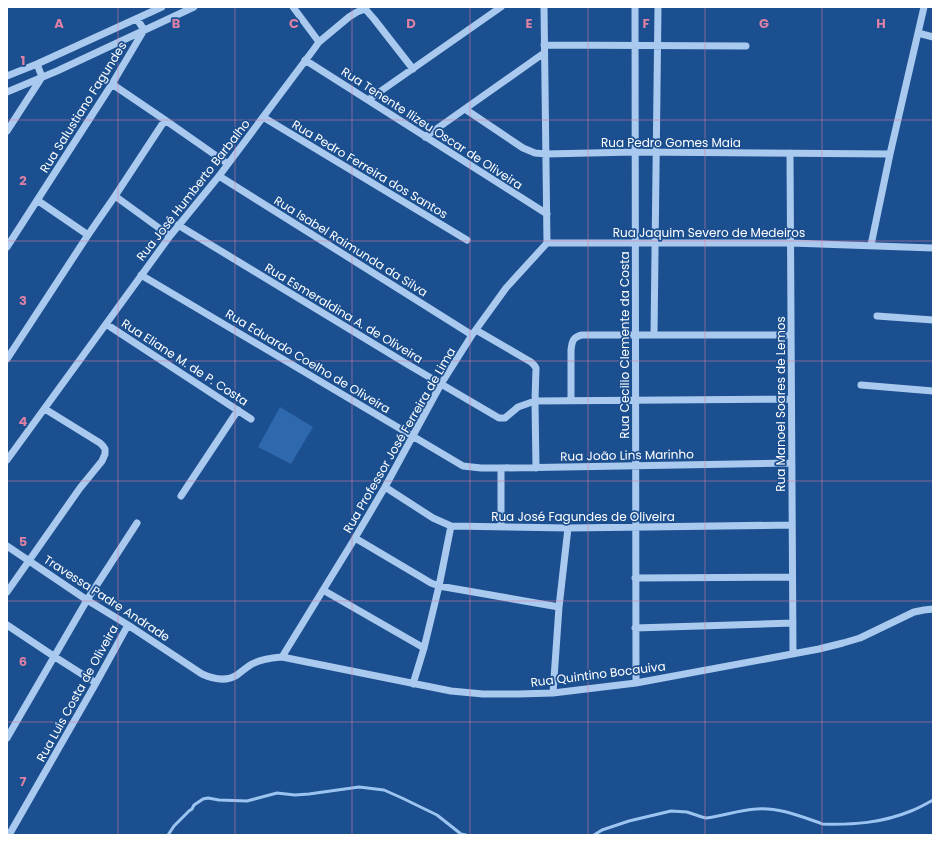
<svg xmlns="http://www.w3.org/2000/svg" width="940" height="842" font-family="Poppins,sans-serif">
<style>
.green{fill:#2e69ad}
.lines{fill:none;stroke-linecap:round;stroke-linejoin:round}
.stream{stroke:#9cc4f0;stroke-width:3}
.minor{stroke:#a9c9ee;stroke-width:7}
.grid{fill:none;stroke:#dd80a5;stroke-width:1;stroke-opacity:0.55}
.labels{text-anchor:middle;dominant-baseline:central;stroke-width:3.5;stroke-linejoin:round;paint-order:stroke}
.street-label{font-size:12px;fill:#fff;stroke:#1b4f8f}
.grid-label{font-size:13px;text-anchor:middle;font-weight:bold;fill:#dd80a5;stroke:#1b4f8f;stroke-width:3.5;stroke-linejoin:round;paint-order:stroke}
</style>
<rect width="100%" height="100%" fill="#1b4f8f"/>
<path class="green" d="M280,407L313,427L291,464L258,447Z"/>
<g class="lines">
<path class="stream" d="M168,835L174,826L189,811L192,809L194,805L203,799L208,798L219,800L247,801L277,793L295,795L309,794L359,787L384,790L402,798L437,815L461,834L466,835
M594,835L602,830L629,821L671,811L687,812L702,817L706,818C723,816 739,810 756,809C778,807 800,816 820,823L822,824C853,825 882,823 911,811C919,808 926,804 933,800"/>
<path class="minor" d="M293,7L319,42
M544,7L547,243
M635,7L636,683
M918,33L933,37
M544,45L746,46
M305,60L547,214
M7,76L37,64L162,7
M112,84L165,120L228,164
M7,92L57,71L194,7
M368,100L501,7
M465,109L523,148L535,153L546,154L635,152L890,154
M263,117L467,240
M7,131L42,77L37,64
M425,137L544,53
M790,153L793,654
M219,176L472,335
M115,196L170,236
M37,200L88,235
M178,225L407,364L499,418H505L518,407L535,401L536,368L534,365L531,362L476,330
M547,243H791L933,248
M871,245L890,154L924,7
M7,247L112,84L144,30L137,19
M141,275L463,466L481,468H501L792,463
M877,316L933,320
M106,324L251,419
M654,335L658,7
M7,359L88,235L115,196L165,120
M861,385L933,391
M571,400V350C572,341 573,337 582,335H791
M7,460L170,236L219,176L314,49L319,42L349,17L357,12L365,9L367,11L374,19L413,69
M501,468V527
M536,468L535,401L791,399
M385,487L433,518L451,526L568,528L792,525
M181,496L238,410
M355,538L431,583L439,586L559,607
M7,546L87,600L128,625L202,674C213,679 226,682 237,675C242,671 247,667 252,664C261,659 272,658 282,657L451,691L483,694H518L553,693L636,683L819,649L843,643L860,638L914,612L924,610L933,609
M635,578L792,577
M323,590L424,648
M7,592L80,488L102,461L105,454V449L103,446L100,443L45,409
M7,625L55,657L96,683
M635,628L793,623
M282,657L355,538L385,487L441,384L472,335L506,288L547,243
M413,684L424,648L439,586L451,526
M553,693L559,607L568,528
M7,738L87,600L137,523
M9,835L96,683L128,625"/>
</g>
<path class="grid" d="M118,7V835M235,7V835M352,7V835M470,7V835M588,7V835M705,7V835M822,7V835M7,120H933M7,241H933M7,361H933M7,481H933M7,601H933M7,722H933"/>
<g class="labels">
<g class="street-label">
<text transform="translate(83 107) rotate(-58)">Rua Salustiano Fagundes</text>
<text transform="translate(432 128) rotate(33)">Rua Tenente Ilizeu Oscar de Oliveira</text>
<text x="671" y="142">Rua Pedro Gomes Maia</text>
<text transform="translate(370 169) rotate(31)">Rua Pedro Ferreira dos Santos</text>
<text transform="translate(193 190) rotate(-52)">Rua José Humberto Barbalho</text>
<text x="709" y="232">Rua Jaquim Severo de Medeiros</text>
<text transform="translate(351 246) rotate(32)">Rua Isabel Raimunda da Silva</text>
<text transform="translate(344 313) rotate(31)">Rua Esmeraldina A. de Oliveira</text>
<text transform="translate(624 345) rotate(-90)">Rua Cecilio Clemente da Costa</text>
<text transform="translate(308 361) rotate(31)">Rua Eduardo Coelho de Oliveira</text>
<text transform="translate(185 362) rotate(33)">Rua Eliane M. de P. Costa</text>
<text transform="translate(780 404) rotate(-90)">Rua Manoel Soares de Lemos</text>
<text transform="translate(399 440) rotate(-60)">Rua Professor José Ferreira de Lima</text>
<text transform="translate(627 455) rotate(-1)">Rua João Lins Marinho</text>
<text x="583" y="516">Rua José Fagundes de Oliveira</text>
<text transform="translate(107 598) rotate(33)">Travessa Padre Andrade</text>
<text transform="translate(598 674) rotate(-7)">Rua Quintino Bocauiva</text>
<text transform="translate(77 693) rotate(-61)">Rua Luís Costa de Oliveira</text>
</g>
</g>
<g class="grid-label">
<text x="59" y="28">A</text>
<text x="176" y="28">B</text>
<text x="294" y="28">C</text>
<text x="411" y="28">D</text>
<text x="529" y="28">E</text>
<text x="646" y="28">F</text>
<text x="764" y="28">G</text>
<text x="881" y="28">H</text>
<text x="23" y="65">1</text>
<text x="23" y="185">2</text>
<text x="23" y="305">3</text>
<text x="23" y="426">4</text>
<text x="23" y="546">5</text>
<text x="23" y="666">6</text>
<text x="23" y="786">7</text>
</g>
<rect width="940" height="842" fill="none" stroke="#ffffff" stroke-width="16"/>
</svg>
